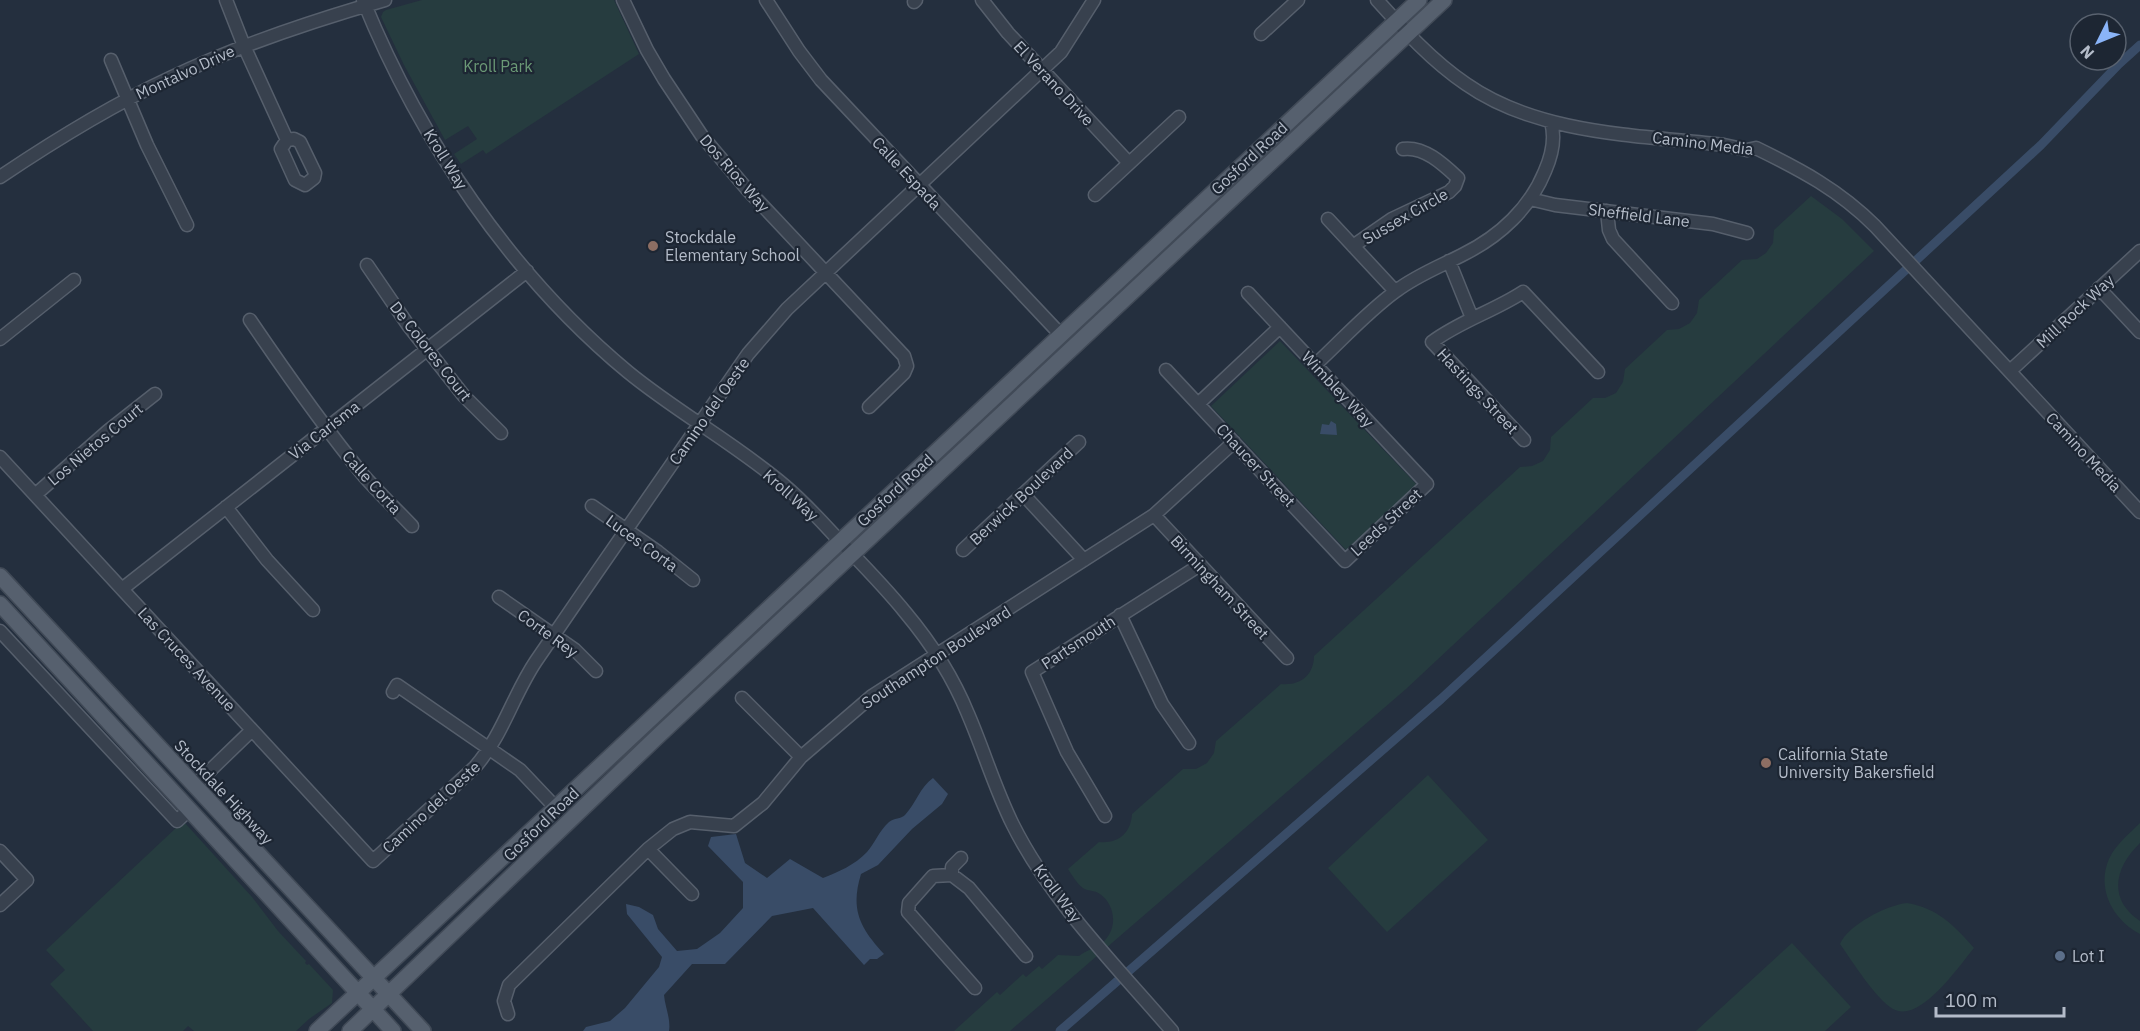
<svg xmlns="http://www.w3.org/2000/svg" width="2140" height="1031" font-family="'IBM Plex Sans',sans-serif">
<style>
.green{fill:#263c3f}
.water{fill:#394c67}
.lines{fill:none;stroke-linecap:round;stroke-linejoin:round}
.canal{stroke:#394c67;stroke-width:9}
.minor-casing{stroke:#565f6c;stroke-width:15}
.major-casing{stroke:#414a57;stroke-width:18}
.minor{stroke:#38414e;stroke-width:12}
.major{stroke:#56606e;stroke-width:15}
.education-dot{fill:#8d6e63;stroke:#1d2633;stroke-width:2}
.service-dot{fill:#5c6f8a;stroke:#1d2633;stroke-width:2}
.labels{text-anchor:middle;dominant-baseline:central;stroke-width:4.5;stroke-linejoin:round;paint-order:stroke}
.park-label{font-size:16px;fill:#6b9a76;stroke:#1d2633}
.street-label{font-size:16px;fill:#b4bcc9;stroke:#1d2633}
.poi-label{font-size:16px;fill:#b4bcc9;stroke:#1d2633;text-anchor:start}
</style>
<rect width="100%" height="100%" fill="#242f3e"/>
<path class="green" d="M422,0H614L639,54L486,154L483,150L461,164L454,154L477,139L468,126L445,140L404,65L381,17L383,12L386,10Z
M1811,196L1842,219L1874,251L1406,689L1010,1031H954L997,992L1000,995L1023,974L1026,977L1039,966L1042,969L1058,955L1079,956C1087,949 1099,948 1106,939C1118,925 1114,904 1100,894C1095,890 1087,891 1083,888C1077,884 1072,875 1068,869L1099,842C1118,844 1131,833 1132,814L1183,769H1196L1207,763L1214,753L1216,741L1281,684C1300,686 1314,675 1314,656L1520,467L1532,466L1543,461L1550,450L1551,437L1593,398H1605L1616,393L1623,382L1625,369L1667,330L1679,329L1690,323L1697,313L1699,300L1742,260L1757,259L1766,253L1773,243L1774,230Z
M1280,341L1417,485L1347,551L1211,406Z
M1428,775L1488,840L1387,932L1328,868Z
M185,823L252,897L278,931L306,961L305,963L307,965L309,964L333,990L332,1003L309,1019L296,1031H194L188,1026L183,1031H93L50,984L65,970L46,950L177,827L179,828Z
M2140,823V843C2115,867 2107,899 2140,921V934C2113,920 2096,889 2109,859C2116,844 2129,834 2140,823Z
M1907,903C1937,908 1954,925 1974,948C1959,966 1920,1024 1893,1009C1876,999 1852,961 1840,944C1848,925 1887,905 1907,903Z
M1792,943L1851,1007L1825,1031H1696Z"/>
<path class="water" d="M1331,421L1336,424L1337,435L1320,434L1322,424L1329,425Z
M933,778L948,794L942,804L912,829L878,865L861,874C850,910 860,928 884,954L877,959H870L864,965L813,908L772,916L725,964H692L664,995C665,1007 671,1019 669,1031H583L586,1027L610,1021L625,1008L659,967L662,957L627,914L626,904L639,907L653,915L658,929L677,951L697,949L720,933L743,908V882L708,846L711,837L736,834L745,863L767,878L790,859L823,878C838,872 855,865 867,852C875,843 879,831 889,822C894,818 901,819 905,815C916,803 920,787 933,778Z"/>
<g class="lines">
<path class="canal" d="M1060,1031L1441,699L2041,145L2119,64L2140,45"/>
<defs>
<path id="minor" d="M226,0L244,46L287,140
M363,0C420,140 511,275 628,372C678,413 736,444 785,486C804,502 820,520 837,538C860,562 884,586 905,612C931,643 953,677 968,714C984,751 995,789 1013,825C1051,901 1117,967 1172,1031
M623,0L647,50L664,79L702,136L746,188L904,356L907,366L904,373L869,407
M766,0L799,51L821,80L1061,335
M982,0L1008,33L1129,163
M1377,0C1404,30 1432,61 1466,84C1539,135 1639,135 1724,145L1747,150L1756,148C1801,170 1839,190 1875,226L2140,512
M914,2L916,0
M1261,34L1298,0
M111,60L147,145L187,225
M294,139L300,142L315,173L314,178L305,185L295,180L281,149L287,140Z
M0,177C55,140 110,106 170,78C239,45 312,21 385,0
M1095,195L1179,117
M1530,199L1555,205L1713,224L1747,233
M1607,211L1609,230L1613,239L1672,303
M1328,219L1395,291
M1353,246L1392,219L1449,192L1455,186L1458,178C1443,164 1424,146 1403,149
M1449,261L1472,318
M367,265L408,325L464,396L501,433
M2099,288L2140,332
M250,320C286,373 323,426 364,476C379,493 396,509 412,526
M0,339L74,280
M1315,365C1342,340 1367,312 1396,291C1417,275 1441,266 1464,254C1500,236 1530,208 1545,171C1552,155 1556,139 1551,122
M1166,370L1345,561L1427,484L1248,293
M2010,371L2140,251
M1198,404L1280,327
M1524,440L1432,342C1460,321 1494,311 1523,292L1598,372
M0,457L373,861L475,767C503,735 513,695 536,661C606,558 678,456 748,354L787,309L1061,52L1094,0
M1023,494L1084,560
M35,495L108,431L155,394
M592,506L658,552L693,580
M226,507L267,560L313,610
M1154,515L1287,658
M963,550L1079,442
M122,589L527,271
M499,597L575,650L596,671
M1120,615L1162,704L1189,743
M0,631L177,821L190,809
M393,692L397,685L520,770L556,808
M742,698L801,757
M194,786L252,730
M1105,816L1067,752L1032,672L1200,565
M648,849L692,894
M0,851L27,880L0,905
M952,875V867L961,858
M975,988L908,912L909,903L933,876L952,875L969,888L1026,956
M508,1014L504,1001L509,985L648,849L673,829L690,822L734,826L763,803L801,757L872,696L1154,515L1234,442"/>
<path id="major" d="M0,576L423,1031
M0,604L393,1031
M317,1031L1419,0
M350,1031L658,736L1444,0"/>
</defs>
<use href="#minor" class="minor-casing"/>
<use href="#major" class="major-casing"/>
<use href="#minor" class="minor"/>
<use href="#major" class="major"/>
</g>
<g class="education-dot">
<circle cx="653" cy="246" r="6"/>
<circle cx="1766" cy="763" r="6"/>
</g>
<circle class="service-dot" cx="2060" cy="956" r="6"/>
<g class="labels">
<g class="park-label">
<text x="498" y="66">Kroll Park</text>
</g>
<g class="street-label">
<text transform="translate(185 72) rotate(-25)">Montalvo Drive</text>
<text transform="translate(1054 83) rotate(47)">El Verano Drive</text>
<text transform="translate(1703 143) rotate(7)">Camino Media</text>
<text transform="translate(1249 158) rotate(-43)">Gosford Road</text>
<text transform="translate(446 159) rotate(58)">Kroll Way</text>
<text transform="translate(735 173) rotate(49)">Dos Rios Way</text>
<text transform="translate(907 173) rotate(47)">Calle Espada</text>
<text transform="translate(1639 215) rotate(7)">Sheffield Lane</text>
<text transform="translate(1405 216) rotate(-30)">Sussex Circle</text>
<text transform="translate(2075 311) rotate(-43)">Mill Rock Way</text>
<text transform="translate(431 351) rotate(52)">De Colores Court</text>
<text transform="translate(1338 389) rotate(47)">Wimbley Way</text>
<text transform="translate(1478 391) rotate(47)">Hastings Street</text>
<text transform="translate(709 411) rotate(-55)">Camino del Oeste</text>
<text transform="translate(324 430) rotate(-38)">Via Carisma</text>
<text transform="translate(95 444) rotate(-40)">Los Nietos Court</text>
<text transform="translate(2084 452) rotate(47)">Camino Media</text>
<text transform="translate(1256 465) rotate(47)">Chaucer Street</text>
<text transform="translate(372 482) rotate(48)">Calle Corta</text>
<text transform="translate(895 490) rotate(-43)">Gosford Road</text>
<text transform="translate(791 495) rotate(42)">Kroll Way</text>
<text transform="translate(1021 496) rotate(-43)">Berwick Boulevard</text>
<text transform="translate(1386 522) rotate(-43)">Leeds Street</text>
<text transform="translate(642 543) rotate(36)">Luces Corta</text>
<text transform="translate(1220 587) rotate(47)">Birmingham Street</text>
<text transform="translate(548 633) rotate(36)">Corte Rey</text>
<text transform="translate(1078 642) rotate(-33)">Partsmouth</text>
<text transform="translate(936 657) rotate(-33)">Southampton Boulevard</text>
<text transform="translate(187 659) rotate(47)">Las Cruces Avenue</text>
<text transform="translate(224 792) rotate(47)">Stockdale Highway</text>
<text transform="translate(431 807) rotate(-43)">Camino del Oeste</text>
<text transform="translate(541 824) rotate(-44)">Gosford Road</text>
<text transform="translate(1058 893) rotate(53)">Kroll Way</text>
</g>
<g class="poi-label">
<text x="665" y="237">Stockdale<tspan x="665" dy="18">Elementary School</tspan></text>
<text x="1778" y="754">California State<tspan x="1778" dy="18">University Bakersfield</tspan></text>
<text x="2072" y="956">Lot I</text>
</g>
</g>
<g transform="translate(2098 42) rotate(227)"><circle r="28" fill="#1d2633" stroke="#59626f" stroke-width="1.5"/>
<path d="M0-4.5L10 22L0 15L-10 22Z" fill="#8ab4f8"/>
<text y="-9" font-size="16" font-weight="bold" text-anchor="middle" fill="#b4bcc9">N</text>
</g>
<path d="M1936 1007v9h128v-9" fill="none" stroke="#b4bcc9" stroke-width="3"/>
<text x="1945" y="1007" font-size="18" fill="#b4bcc9" stroke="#1d2633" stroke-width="4.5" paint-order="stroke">100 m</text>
</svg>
